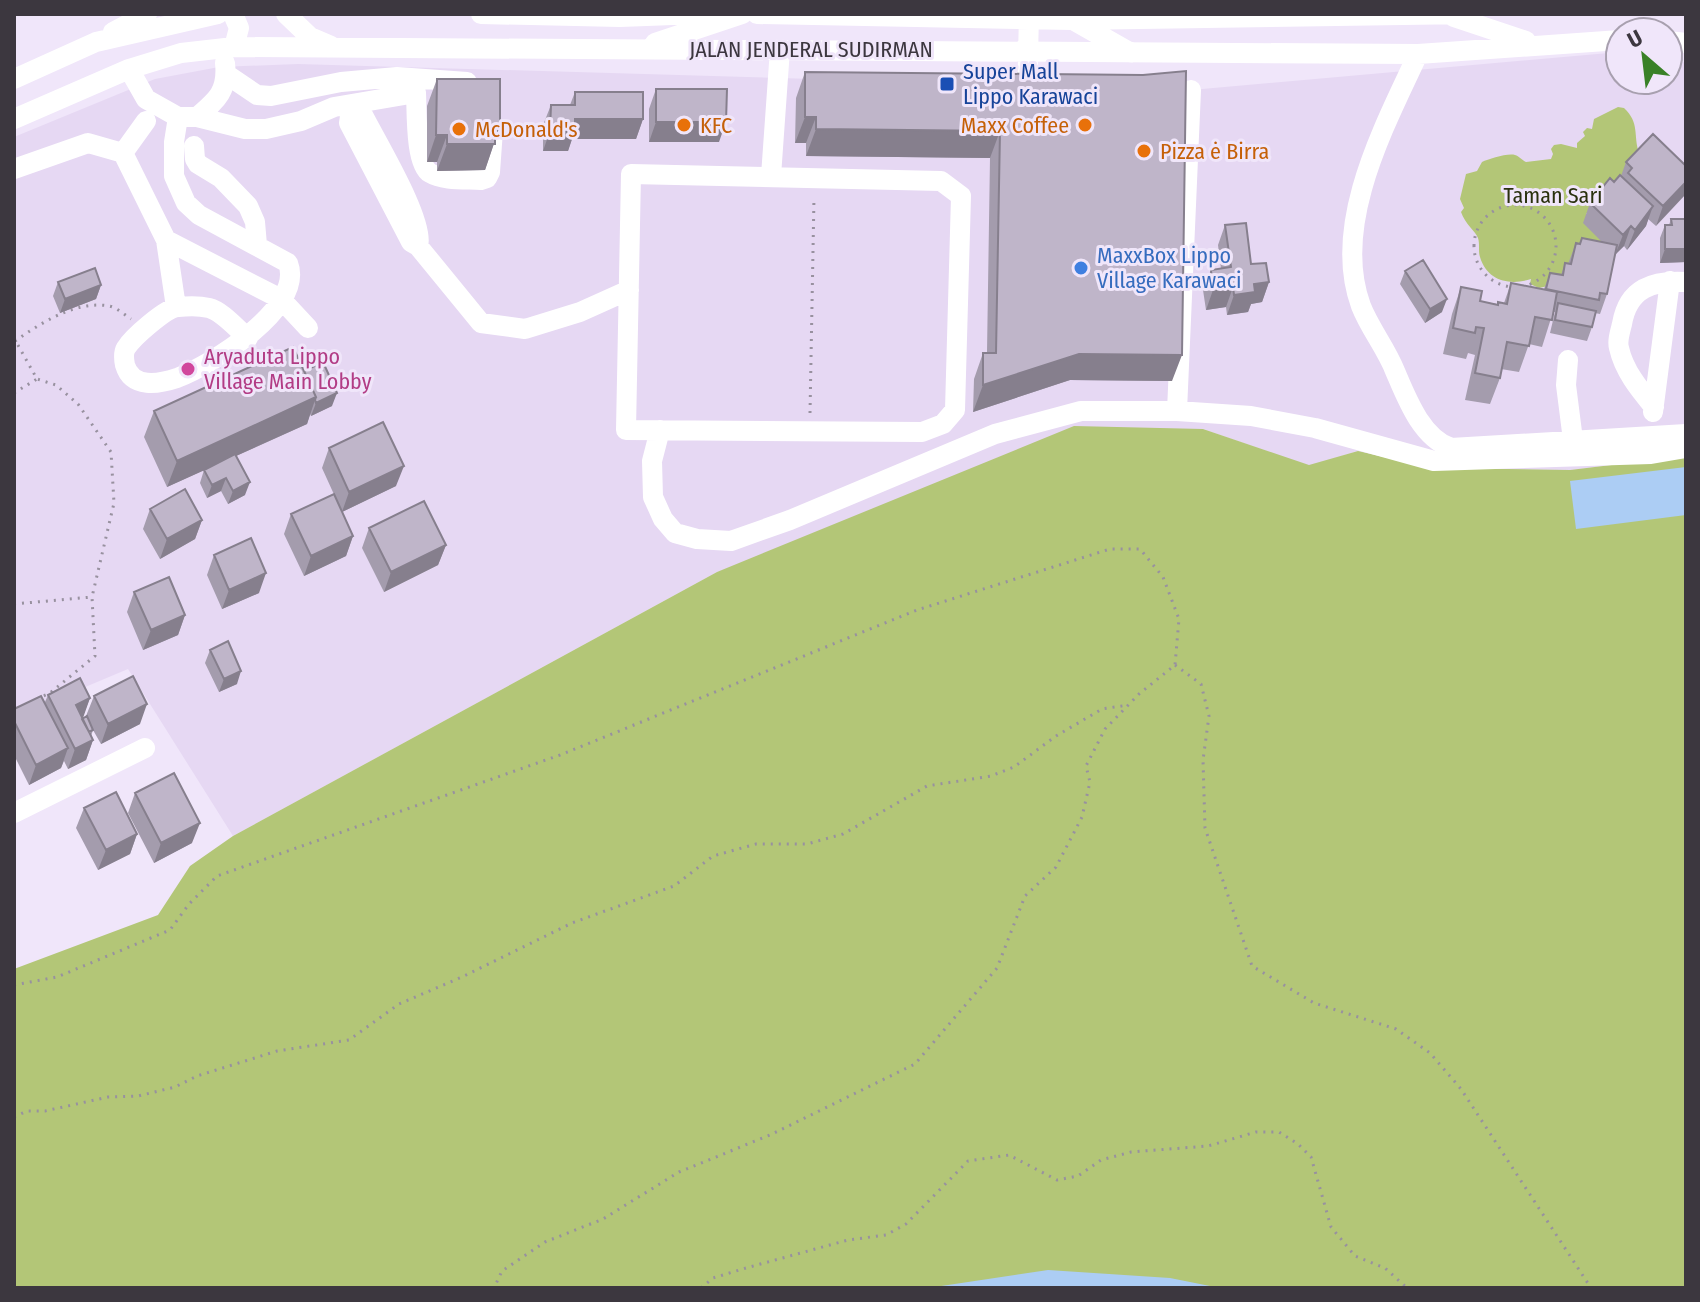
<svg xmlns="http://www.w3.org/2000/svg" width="1700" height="1302" font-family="'Fira Sans Condensed',sans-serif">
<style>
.built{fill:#e6d8f3}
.green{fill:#b3c677}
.water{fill:#accdf4}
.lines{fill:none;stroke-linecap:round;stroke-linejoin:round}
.path{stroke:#98919f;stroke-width:3;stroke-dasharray:2 6;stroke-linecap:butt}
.minor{stroke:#fff;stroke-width:20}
.wall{fill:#a49cad}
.shaded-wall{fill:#867f8d}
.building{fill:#bfb5c9;stroke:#867f8d;stroke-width:2}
.transit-dot{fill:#1a4fb4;stroke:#f0e6fa;stroke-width:3}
.food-dot{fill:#e8710a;stroke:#f0e6fa;stroke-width:3}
.shop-dot{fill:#3f7fe0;stroke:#f0e6fa;stroke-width:3}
.hotel-dot{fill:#d1479c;stroke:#f0e6fa;stroke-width:3}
.labels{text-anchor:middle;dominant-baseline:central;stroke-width:6;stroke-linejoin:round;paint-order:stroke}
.street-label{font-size:22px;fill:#3c373f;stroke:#f0e6fa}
.transit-label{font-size:22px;fill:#164399;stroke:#f0e6fa;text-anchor:start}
.food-label{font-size:22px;fill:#c56008;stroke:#f0e6fa;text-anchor:start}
.park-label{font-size:22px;fill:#2a310e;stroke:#f0e6fa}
.shop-label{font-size:22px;fill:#366cbe;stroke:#f0e6fa;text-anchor:start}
.hotel-label{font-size:22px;fill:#b23c85;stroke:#f0e6fa;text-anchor:start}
</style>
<rect width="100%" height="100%" fill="#f0e6fa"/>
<path class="built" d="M1620,52V80H1668V52L1686,64V456L1570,470L1431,468L1358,451L1309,466L1203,429L717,572L233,836L128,669L14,717V137L155,79L219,67L298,64L1191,90Z"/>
<path class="green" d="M1618,107L1624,108C1640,123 1633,135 1639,153L1629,173L1586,214L1587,220L1609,237L1548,286L1539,288L1530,284L1531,279C1510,286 1487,281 1480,257C1478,251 1480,244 1478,238C1476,232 1465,224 1461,212L1464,208L1460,199L1466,174L1477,171L1482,162C1489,159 1507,153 1515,155C1519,156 1522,160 1526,162L1551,159L1553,154L1551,149L1554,145L1561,144L1577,148V143L1585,136L1583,132L1587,128L1592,129L1594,119Z
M1074,426L1203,429L1309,465L1358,451L1431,468L1570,470L1686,456V1288H14V969L158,915L190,866L233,836L717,572Z"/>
<path class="water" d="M1686,467V515L1576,529L1570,481Z
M1048,1270L1170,1278L1220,1288H928Z"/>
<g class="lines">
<path class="path" d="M1474 246a41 41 0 1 1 82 0a41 41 0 1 1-82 0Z
M14,338L37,379L56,385L78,404L111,452L114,503L92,597L95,656L50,693L39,698
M15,341C41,323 76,300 109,306C116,307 125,315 131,319
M14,393L37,379
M810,413L814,197
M14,604L92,597
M1175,665L1201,684L1209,716L1203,760L1205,828L1252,966L1314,1003L1396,1029L1430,1053L1461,1089L1591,1288
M14,985L57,977L170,930L189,904L217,876L560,755L917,610L1110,549H1140L1163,577L1179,619L1175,665L1139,694L1105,729L1086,766L1090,782L1082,817L1056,867L1025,896L997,968L915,1064L770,1135L679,1172L603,1219L545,1242L502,1271L494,1288
M14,1117L27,1111H45L108,1097L138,1096L175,1087L197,1076L277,1051L349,1040L399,1004L462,977L572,923L674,886L713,856L756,844H807L843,834L927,786L991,776L1014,767L1056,736L1102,709L1128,705
M701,1288L713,1278L746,1268L848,1240L886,1235L906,1224L968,1161L1009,1155L1057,1180L1078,1176L1101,1160L1131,1152L1208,1146L1256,1132H1279L1298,1144L1311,1157L1331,1227L1355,1256L1385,1268L1407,1288"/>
<path class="minor" d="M233,14L239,28L234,47
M286,14L310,37L331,46
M481,14L620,17L699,14
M757,14L1073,20L1470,14
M1454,17L1526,41
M1073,20L1131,53
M113,32L147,14
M1668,41L1686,43
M655,43L742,14
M1418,54C1384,127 1331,225 1361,306C1370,329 1386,348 1395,371C1407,399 1421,437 1451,448L1686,434
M129,69L146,99L178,117H197C217,100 228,91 225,63
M226,74L257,95L271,96L341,82L397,77L467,82
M14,79L96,42L218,14
M1027,99L1029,14
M178,117L174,142V176L186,203L199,215L288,263C305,308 211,365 177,378C159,384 132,389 125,365C124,360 123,353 126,348C133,337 166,308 178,307C187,306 201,306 209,308C222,311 237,329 248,338
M197,117L245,129H266L301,121L334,107L416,93C417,111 415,164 430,173C443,181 466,179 481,180L487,178L490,172L493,130
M14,119L129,69L181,53L234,47L1418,54L1620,40
M194,146L195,159L198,164L221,178L248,206L255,222L257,245
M123,153L166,240L281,299L308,328
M14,169L88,143L123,153L146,121
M631,174L941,181L961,196L955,410L943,424L922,432L626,430Z
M771,176L780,49
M166,240L176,307
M418,246C426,223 376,141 363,115L351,110L349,123L411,242L418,246L481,323L525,329L580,312L629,290
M1568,360L1566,385L1573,440
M1654,407C1640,390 1624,371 1619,348C1617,341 1620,332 1622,324C1628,288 1653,280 1686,282
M1177,411L1191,90
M1653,412L1670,281
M660,430L652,461L653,497L663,519L675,533L697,539L731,541L790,520L995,434L1081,411H1177L1251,416L1315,428L1434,461L1651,454L1686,448
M14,813L145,748"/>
</g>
<path class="wall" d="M805,72L1143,75L1172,381L1070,380L973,412L974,379L983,353H987L990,158L806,156V143H795L796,98Z
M437,79L495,140L485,170L437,171V162H427V106Z
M656,89L719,142H649V109Z
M575,92L643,119L636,139H572L568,151H543V125L551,105H570Z
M1626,162L1686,166L1656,226L1648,219L1646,226L1627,250L1624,246L1615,254L1607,294L1600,314L1595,313L1592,327L1587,341L1550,333L1555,312H1553L1542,347L1529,344L1519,372L1501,369L1500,378L1490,404L1465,400L1475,355L1468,353L1466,359L1443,354L1452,314L1461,287L1480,301L1497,304L1504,303L1511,283L1544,289L1550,273L1561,275L1565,263L1568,264L1576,243L1580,244L1582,238L1602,242L1583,223L1590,203L1621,176Z
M1671,219H1686V262L1660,263V238L1665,225H1669Z
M1225,225L1251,264L1269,282L1262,302L1251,304L1248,312L1227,315L1226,307L1206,310L1203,290L1211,270L1221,269L1218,245Z
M1405,271L1442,312L1425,323L1400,284Z
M58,282L101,285L96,299L60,313L53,296Z
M304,371L332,406L311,416L310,414L307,424L236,456L245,495L228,504L221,491L207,498L200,483L204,470L167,487L144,437L154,411Z
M329,448L396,486L342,512L322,468Z
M150,509L202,520L195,539L160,559L143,529Z
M291,514L353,536L346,556L304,576L284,534Z
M369,528L446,545L438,565L384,592L362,548Z
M214,555L259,593L222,609L207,575Z
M134,592L185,615L178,635L143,650L127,612Z
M210,650L237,684L219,692L205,663Z
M48,695L90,698L82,718L89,721L86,716L94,696L140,724L101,744L93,730L91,736L93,740L86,760L68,769L64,761L61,768L29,785L14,755V709L45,702Z
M135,793L192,843L154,863L128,813Z
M84,808L137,834L130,854L98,870L76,828Z"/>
<path class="shaded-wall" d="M805,117H816L806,143H795Z
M575,119H643L636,139H572L568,151H543L550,131Z
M656,122H726L719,142H649Z
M495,126H500L485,170L437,171L447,144Z
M816,129L1000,131L990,158L806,156Z
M436,135H447L437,162H427Z
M1686,182V194L1656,226L1663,206Z
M1653,206L1646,226L1627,250L1635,230Z
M1631,226L1624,246L1615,255L1623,235Z
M1665,249H1686V262L1660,263Z
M1269,282L1262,302L1251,304L1248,312L1227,315L1234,295L1254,284Z
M101,285L96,299L60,313L65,299Z
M1233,287L1226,307L1206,310L1213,290Z
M1447,299L1442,312L1425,323L1430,309Z
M1079,354L1182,355L1172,381L1070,380L973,412L983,385Z
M337,393L332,406L311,416L316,403Z
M316,397L307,424L167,487L177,461Z
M404,466L396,486L342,512L349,492Z
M226,478L221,491L207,498L212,485Z
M250,482L245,495L228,504L233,491Z
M202,520L195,539L160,559L167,539Z
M353,536L346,556L304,576L311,556Z
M446,545L438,565L384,592L391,572Z
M266,573L259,593L222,609L229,590Z
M185,615L178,635L143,650L151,630Z
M241,671L237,684L219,692L224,679Z
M90,698L83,718L68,725L76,705Z
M147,704L140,724L101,744L108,724Z
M93,740L86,760L68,769L75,749Z
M68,748L61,768L29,785L36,765Z
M200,823L192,843L154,863L161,843Z
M137,834L130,854L98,870L106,850Z"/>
<path class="building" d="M1186,71L1182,355L1079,354L983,385V353H996L1000,131L816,129V117H805V72L1143,75Z
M437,79H500V126H495V144H447V135H436Z
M656,89H727L726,122H656Z
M575,92H643V119H575V131H550L551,105H575Z
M1653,134L1686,166V182L1663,206L1628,173L1632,168L1626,162Z
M1620,175L1653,206L1635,230L1631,226L1623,235L1590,203L1610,178L1614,182Z
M1671,219H1686V249H1665V225H1672Z
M1246,223L1251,264L1266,263L1269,282L1254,284L1255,292L1234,295L1233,287L1213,290L1211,270L1231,267L1225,225Z
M1582,238L1617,245L1607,294L1600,293L1599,300L1546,289L1550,273L1563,275L1565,263L1571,264L1576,243L1580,244Z
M1423,260L1447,299L1430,309L1405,271Z
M95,268L101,285L65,299L58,282Z
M1511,283L1557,292L1552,320L1535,317L1529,346L1507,342L1500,378L1475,373L1484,328L1476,327L1475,333L1453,328L1461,287L1482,291L1480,301L1498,305V302L1507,304Z
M1558,303L1596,311L1592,327L1555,320Z
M293,347L316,397L177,461L154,411Z
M323,362L337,393L316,403L315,400L316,397L304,371Z
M383,422L404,466L349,492L329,448Z
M235,454L250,482L233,491L226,478L212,485L204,470Z
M185,489L202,520L167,539L150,509Z
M334,494L353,536L311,556L291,514Z
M424,501L446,545L391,572L369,528Z
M251,538L266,573L229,590L214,555Z
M169,577L185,615L151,630L134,592Z
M228,641L241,671L224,679L210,650Z
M133,676L147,704L108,724L94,696Z
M80,678L90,698L76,705L93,740L75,749L48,695Z
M41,696L68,748L36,765L14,721V709Z
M87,716L93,730L89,732L82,719Z
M174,773L200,823L161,843L135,793Z
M116,792L137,834L106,850L84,808Z"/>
<rect class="transit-dot" x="939" y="76" width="16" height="16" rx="4"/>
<g class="food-dot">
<circle cx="684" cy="125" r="8"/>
<circle cx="1085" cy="125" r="8"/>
<circle cx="459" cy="129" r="8"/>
<circle cx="1144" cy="151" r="8"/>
</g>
<circle class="shop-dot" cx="1081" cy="268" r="8"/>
<circle class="hotel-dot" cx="188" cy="369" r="8"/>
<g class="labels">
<g class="street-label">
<text x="811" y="49">JALAN JENDERAL SUDIRMAN</text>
</g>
<g class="transit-label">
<text x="963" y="71">Super Mall<tspan x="963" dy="25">Lippo Karawaci</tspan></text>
</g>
<g class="food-label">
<text x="700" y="125">KFC</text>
<text x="1069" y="125" text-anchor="end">Maxx Coffee</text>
<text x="475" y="129">McDonald's</text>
<text x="1160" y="151">Pizza ė Birra</text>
</g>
<g class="park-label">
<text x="1553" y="195">Taman Sari</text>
</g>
<g class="shop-label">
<text x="1097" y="255">MaxxBox Lippo<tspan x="1097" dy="25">Village Karawaci</tspan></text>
</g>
<g class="hotel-label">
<text x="204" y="356">Aryaduta Lippo<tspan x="204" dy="25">Village Main Lobby</tspan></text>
</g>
</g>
<rect width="1700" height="1302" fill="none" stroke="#3c373f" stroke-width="32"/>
<g transform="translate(1644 56) rotate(332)"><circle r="38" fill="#f0e6fa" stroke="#a8a0af" stroke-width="2"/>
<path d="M0-6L14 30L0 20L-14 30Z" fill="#398127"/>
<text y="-12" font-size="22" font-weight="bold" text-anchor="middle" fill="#3c373f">U</text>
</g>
</svg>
